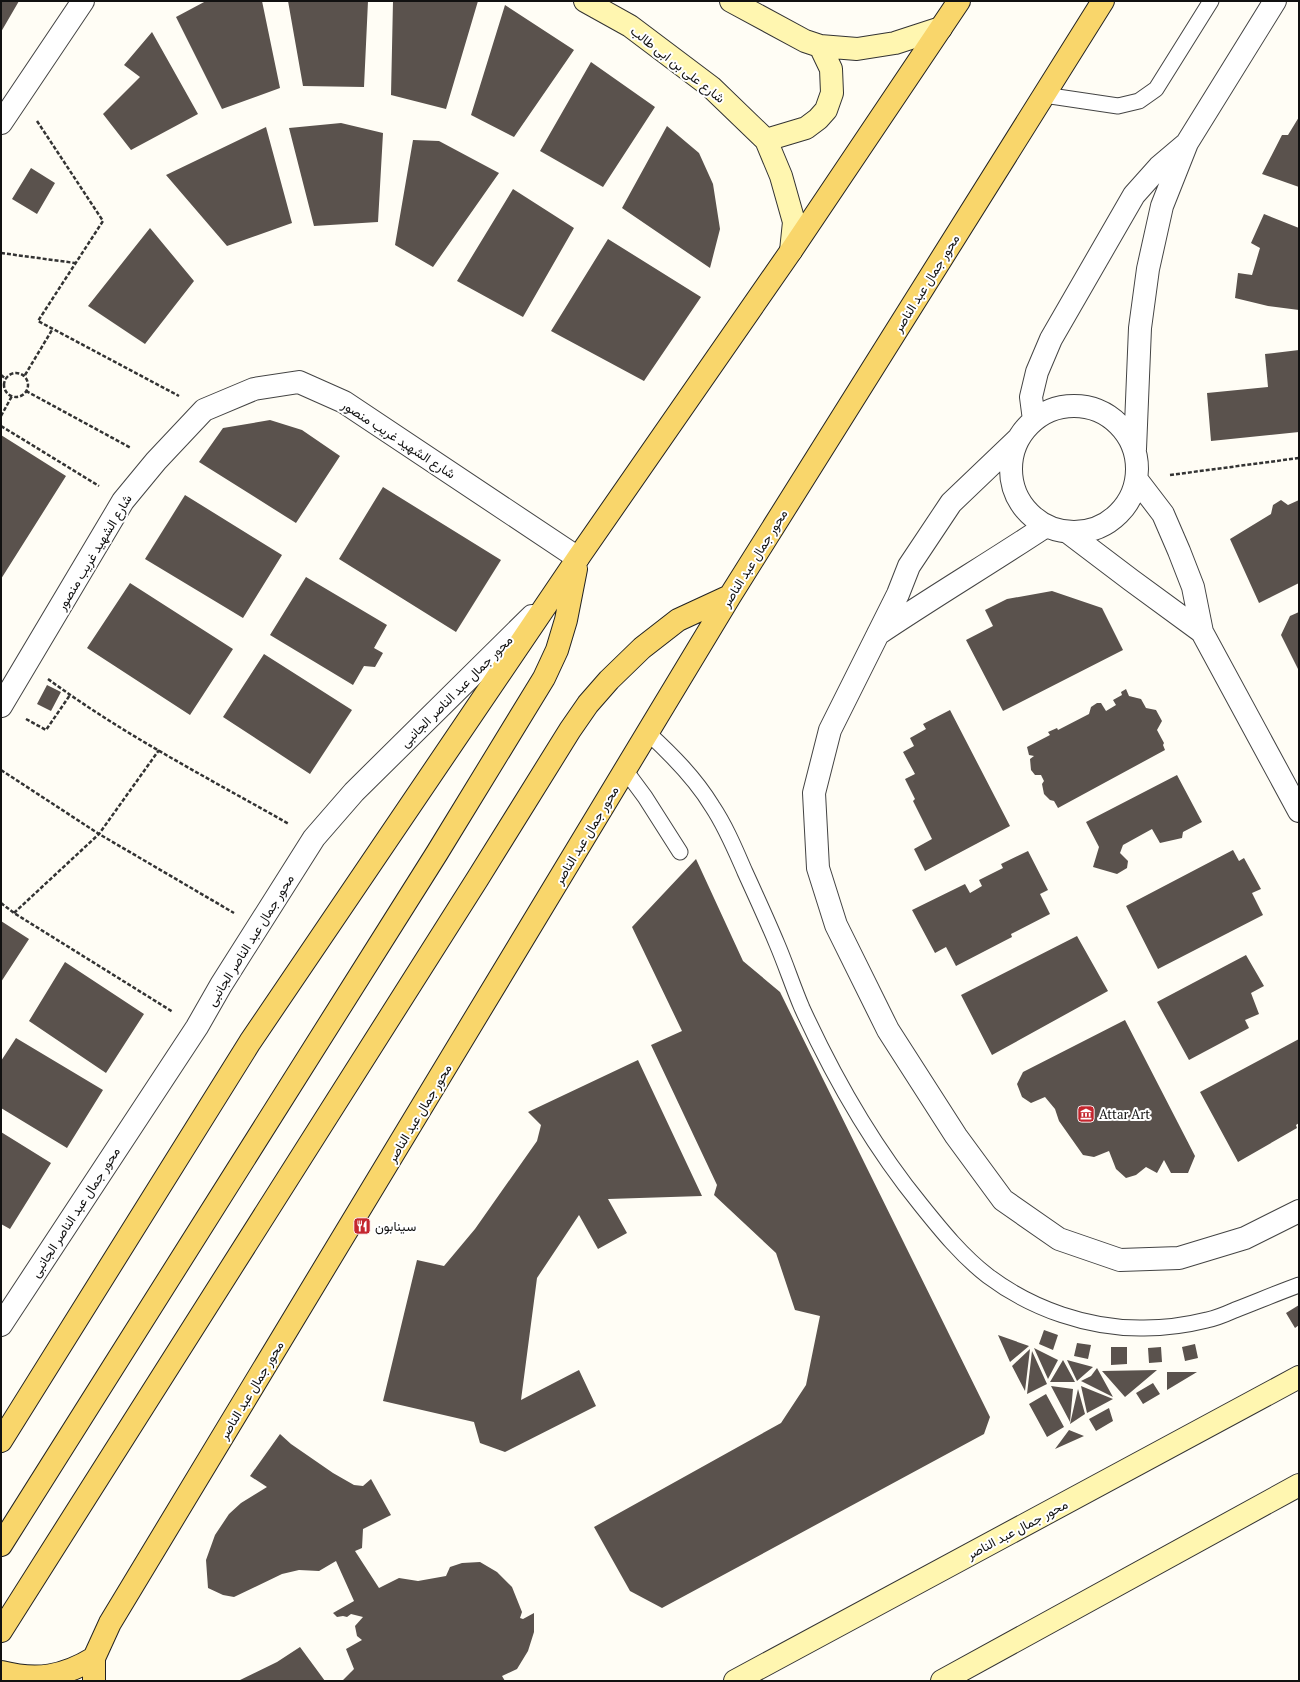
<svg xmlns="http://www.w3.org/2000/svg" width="1300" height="1682" font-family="'PT Serif',Vazirmatn,serif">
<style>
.building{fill:#5a524d}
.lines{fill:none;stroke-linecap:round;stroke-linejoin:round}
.lane-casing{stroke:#444;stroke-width:17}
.street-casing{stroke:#444;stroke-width:24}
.secondary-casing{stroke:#333;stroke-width:24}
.primary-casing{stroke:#222;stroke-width:24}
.path{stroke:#333;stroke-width:2.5;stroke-dasharray:4 2;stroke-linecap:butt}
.lane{stroke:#fff;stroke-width:15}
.street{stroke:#fff;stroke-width:22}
.secondary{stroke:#fff6b0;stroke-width:22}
.primary{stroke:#f9d66b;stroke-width:22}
.labels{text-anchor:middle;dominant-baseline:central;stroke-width:4;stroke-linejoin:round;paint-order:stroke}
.street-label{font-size:13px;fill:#111;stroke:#fff}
.poi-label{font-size:13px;fill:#111;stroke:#fff;text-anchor:start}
</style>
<rect width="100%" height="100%" fill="#fffdf5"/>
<path class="building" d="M1,1H19L1,32Z
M206,1H262L280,88L222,109L176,17Z
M288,1H368L364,87L303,86Z
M393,1H478L446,109L391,95Z
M505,5L574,50L514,137L471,115Z
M152,32L198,114L131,150L103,114L140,77L124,65Z
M591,62L655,107L603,187L540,151Z
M1299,117V187L1262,174L1282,135H1288Z
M341,123L383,133L378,222L314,226L289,128Z
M667,126L699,153L713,184L720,229L710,268L622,208Z
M266,127L292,223L227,246L166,175Z
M413,140L439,141L499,173L433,267L395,245Z
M31,168L55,183L37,214L12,199Z
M513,189L574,228L523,317L457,281Z
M1264,214L1299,228V310L1268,306L1235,298L1238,273L1252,275L1260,248L1251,243Z
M150,228L194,281L145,344L88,306Z
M608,239L701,297L644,381L551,331Z
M1299,350V432L1211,441L1207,393L1268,387L1265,354Z
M270,420L302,430L340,456L296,523L199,462L223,428Z
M1,435L66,476L1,579Z
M383,487L501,560L456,632L339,559Z
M185,495L282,555L243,618L145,559Z
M1281,500L1288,505L1299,500V583L1259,603L1230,539L1271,514L1273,505Z
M306,577L387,625L374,648L383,653L375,667L364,666L353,685L270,635Z
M130,583L233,649L190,715L87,648Z
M1052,591L1102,608L1123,650L1003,711L966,640L993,626L985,610L1007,599Z
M1299,612V671L1281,635L1290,616Z
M264,654L352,710L310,774L223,717Z
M47,685L61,692L51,711L37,704Z
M1126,689L1129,696L1141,699L1146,708L1156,710L1162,721L1157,730L1164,743L1163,745L1165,750L1058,808L1054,801L1050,800L1044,794L1042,784L1044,781L1041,775H1035L1031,770L1030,759L1034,756L1029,755L1027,747L1050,735L1048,732L1057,728L1058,730L1089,714L1091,707L1097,703H1101L1106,711L1116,705L1113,700L1122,695L1121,692Z
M950,710L1010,826L925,871L914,849L932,839L913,801L915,799L905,779L915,774L903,752L914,746L910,738L926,729L923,724Z
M1177,775L1202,822L1183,832L1182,838L1160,843L1152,829L1123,845L1120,853L1128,861L1127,868L1117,874L1093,867L1099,847L1086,822Z
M1233,850L1239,861L1244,858L1261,889L1252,893L1263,915L1158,969L1126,906Z
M1028,851L1048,890L1040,894L1050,914L1011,934L1012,937L956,966L946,947L935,953L912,910L965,884L970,893L982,886L979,880L1003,868L1001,864Z
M696,859L743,961L780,992L990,1417L984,1434L662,1608L630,1591L594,1527L781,1423L806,1385L820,1316L795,1310L776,1253L714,1195L717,1185L651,1045L682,1031L632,927Z
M1,921L29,939L1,982Z
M1077,936L1108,991L992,1055L961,995Z
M1246,955L1264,986L1251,993L1259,1014L1245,1020L1249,1028L1189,1060L1157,1002Z
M65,962L144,1014L106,1073L29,1021Z
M1125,1020L1195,1156L1188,1173H1171L1164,1160L1157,1173L1146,1167L1136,1175L1126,1178L1116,1169L1109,1151L1094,1157L1083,1155L1059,1121L1055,1109L1045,1097L1031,1103L1022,1097L1017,1084L1023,1072Z
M16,1038L103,1090L67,1148L1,1108V1061Z
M1299,1039V1123L1296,1125L1297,1128L1238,1162L1200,1092Z
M638,1060L702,1196L608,1199L627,1233L598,1249L579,1215L537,1278L521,1400L579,1370L596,1406L505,1452L480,1443L474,1422L383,1401L417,1260L444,1266L475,1229L537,1141L541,1125L528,1112Z
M1,1132L51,1163L10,1229L1,1224Z
M1299,1305V1325L1295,1328L1286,1313Z
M1044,1330L1058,1335L1053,1350L1039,1344Z
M998,1335L1029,1346L1010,1362Z
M1077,1343L1091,1345L1088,1359L1074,1356Z
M1195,1344L1198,1358L1185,1361L1182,1347Z
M1111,1347H1127V1364L1111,1365Z
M1161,1347L1162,1362L1149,1363L1148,1348Z
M1034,1348L1058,1360L1048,1379Z
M1030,1349L1025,1391L1012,1366Z
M1032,1351L1047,1384L1027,1394Z
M1063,1360L1075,1382H1050Z
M1067,1360L1093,1367L1077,1381Z
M1097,1368L1113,1397L1081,1381L1091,1376Z
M1157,1370L1125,1397L1102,1371Z
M1167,1372H1197L1167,1390Z
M1153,1383L1160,1394L1143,1404L1136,1393Z
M1051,1386L1073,1389L1070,1422Z
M1081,1386L1113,1399L1087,1413Z
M1078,1389L1085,1414L1070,1424Z
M1046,1394L1064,1427L1047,1437L1029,1404Z
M1109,1408L1113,1421L1096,1431L1089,1419Z
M1069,1430L1084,1436L1055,1449Z
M280,1434L291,1444L333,1473L354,1485L363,1486L371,1479L391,1515L363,1529L362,1548L355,1551L379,1588L399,1578L418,1581L446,1576L450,1567L462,1563L480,1562L497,1572L512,1587L522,1612L520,1618L523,1619L534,1613V1632L528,1651L517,1669L502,1676L505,1681H342L354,1669L346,1649L362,1640L357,1636L355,1626L363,1617L351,1614L347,1617L343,1616L337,1617L333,1613L354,1601L336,1561L319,1571L299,1570L282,1574L234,1597L223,1595L208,1588L206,1560L215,1535L229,1514L241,1503L267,1487L250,1476Z
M300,1647L325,1681H238L277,1662Z"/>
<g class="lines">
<defs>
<path id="lane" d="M1044,95L1118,106L1139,101L1156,89L1211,1
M648,733C672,755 695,778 712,806C726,827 735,849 745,872C756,896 767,920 777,944C786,965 793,987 802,1008C834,1078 872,1145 921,1205C941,1230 962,1256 988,1276C1032,1309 1089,1329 1144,1328C1165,1328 1187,1325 1207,1320C1217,1318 1226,1314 1235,1310C1256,1302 1277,1293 1299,1285
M625,770L645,797L680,852"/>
<path id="street" d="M1,123L83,1
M1011 469a63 63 0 1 1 126 0a63 63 0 1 1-126 0Z
M1034,420L1031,397L1037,372L1051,339L1134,195L1159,167L1185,145
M1018,439L951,503L909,566L898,594L830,730L814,793L818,868L836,925L888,1030L956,1136L1003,1200L1059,1239L1120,1260L1179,1258L1245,1238L1299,1211
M1135,449L1140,328L1148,269L1162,206L1187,143L1275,1
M1137,480L1163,514L1179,551L1193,587L1202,632L1299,811
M1069,533L1131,580L1202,632
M878,634C933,597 990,563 1046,526
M1,706L123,501L156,461L204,410L254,389L299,382L344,402L578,558
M1,1325L197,1027L221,985L314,838L354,792L532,616"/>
<path id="secondary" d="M585,1L630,26L711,87L766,140L781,176L794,222L791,251
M731,1L805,41L820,46L857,49L895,43L941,28
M766,140L806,128L818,119L826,110L832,93L831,69L820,46
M735,1681L1299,1377
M942,1681L1299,1485"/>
<path id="primary" d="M1,1441L250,1042L578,558L791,251L959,1
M1,1545L437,853L544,678L557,650L566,620L576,569
M1,1631L478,878L570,730L588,704L609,680L642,648L678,620L730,596
M1,1672C37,1681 63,1677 94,1658
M94,1681V1658L110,1623L730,596L1103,1"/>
</defs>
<use href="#lane" class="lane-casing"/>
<use href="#street" class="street-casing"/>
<use href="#secondary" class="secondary-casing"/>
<use href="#primary" class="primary-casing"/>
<path class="path" d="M37,121L103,221L38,321L179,396
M1,253L75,263
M4 385a12 12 0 1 1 24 0a12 12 0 1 1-24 0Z
M1,375L6,379
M25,375L52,330
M26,391L131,448
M1,416L12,396
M1,426L99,486
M1170,475L1299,458
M48,679C124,735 208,778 289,824
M26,719L46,730L70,695
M1,770L99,834L234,913
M1,903L14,913L173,1012
M14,913L99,834L159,750"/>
<use href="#lane" class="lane"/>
<use href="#street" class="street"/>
<use href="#secondary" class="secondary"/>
<use href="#primary" class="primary"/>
</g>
<defs>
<symbol id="museum-square" viewBox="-11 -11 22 22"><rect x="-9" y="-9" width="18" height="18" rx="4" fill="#c4262e" stroke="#fff"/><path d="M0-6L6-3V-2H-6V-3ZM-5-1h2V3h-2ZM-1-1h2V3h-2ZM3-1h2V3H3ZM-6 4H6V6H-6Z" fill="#fff"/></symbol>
<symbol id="restaurant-square" viewBox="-11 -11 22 22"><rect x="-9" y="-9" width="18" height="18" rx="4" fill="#c4262e" stroke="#fff"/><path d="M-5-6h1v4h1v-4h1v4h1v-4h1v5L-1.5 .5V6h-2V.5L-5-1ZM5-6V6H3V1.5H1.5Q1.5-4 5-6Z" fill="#fff"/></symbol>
</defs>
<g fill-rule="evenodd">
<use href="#museum-square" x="1076" y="1104" width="20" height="20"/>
<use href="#restaurant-square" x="352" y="1216" width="20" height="20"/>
</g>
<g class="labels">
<g class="street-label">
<text transform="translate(678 64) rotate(38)">شارع على بن ابى طالب</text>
<text transform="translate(926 283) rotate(-58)">محور جمال عبد الناصر</text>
<text transform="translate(399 439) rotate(33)">شارع الشهيد غريب منصور</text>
<text transform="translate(94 552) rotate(-59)">شارع الشهيد غريب منصور</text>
<text transform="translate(754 558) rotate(-58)">محور جمال عبد الناصر</text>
<text transform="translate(456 691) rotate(-45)">محور جمال عبد الناصر الجانبى</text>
<text transform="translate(586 835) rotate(-59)">محور جمال عبد الناصر</text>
<text transform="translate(250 940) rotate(-58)">محور جمال عبد الناصر الجانبى</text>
<text transform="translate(419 1113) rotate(-59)">محور جمال عبد الناصر</text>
<text transform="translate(75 1212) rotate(-57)">محور جمال عبد الناصر الجانبى</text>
<text transform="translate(251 1390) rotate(-59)">محور جمال عبد الناصر</text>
<text transform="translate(1017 1529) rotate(-28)">محور جمال عبد الناصر</text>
</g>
<g class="poi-label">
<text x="1099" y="1114">Attar Art</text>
<text x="375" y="1226">سينابون</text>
</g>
</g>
<rect width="1300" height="1682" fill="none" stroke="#111111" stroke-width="4"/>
</svg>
